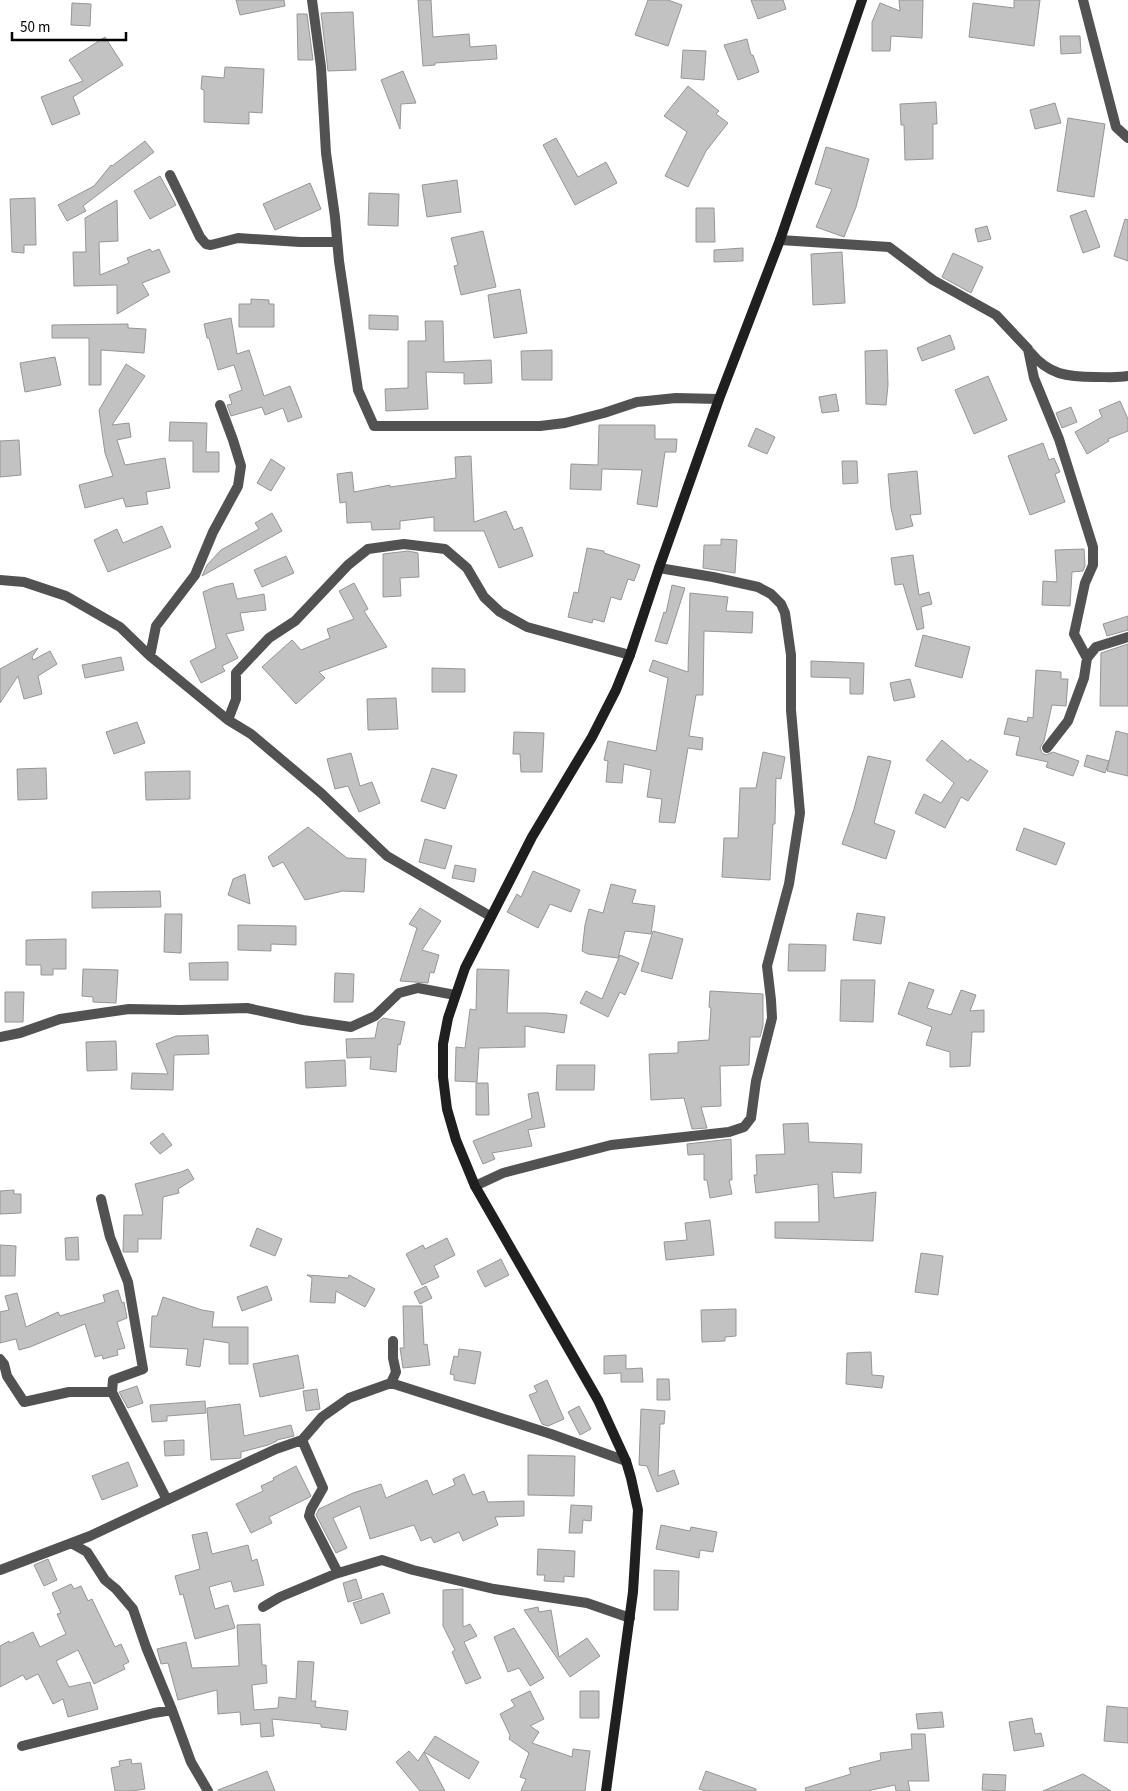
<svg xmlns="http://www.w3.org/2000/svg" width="1128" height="1791" font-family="'Source Sans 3',sans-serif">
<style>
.building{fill:#c2c2c2;stroke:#969696}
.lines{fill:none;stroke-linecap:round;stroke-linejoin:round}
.minor{stroke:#525252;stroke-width:10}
.secondary{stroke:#1f1f1f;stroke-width:10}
</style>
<rect width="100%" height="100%" fill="#fff"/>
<path class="building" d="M236,0H284L285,6L240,15Z
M418,0H431L433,37L469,34L470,47L496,45L497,59L435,63V65L423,66Z
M648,0H668L682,5L668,46L635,35Z
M751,0H783L786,9L758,19Z
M899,0H923L922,38L891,36L890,51H872V22L880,3L900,11Z
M1014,0H1040L1034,46L969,37L973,3L1014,8Z
M72,3L91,4L90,26L71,25Z
M353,12L356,70L328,71L321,13Z
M297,14H307L313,60H298Z
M1060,36H1080L1081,53L1061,54Z
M105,37L123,65L73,97L80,114L52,125L41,97L83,81L69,60Z
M747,39L751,55H753L759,72L738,80L724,45Z
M683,50L706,51L704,80L681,78Z
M225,67L264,69L262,113L249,112V124L204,122V90L201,89L202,76L224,78Z
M403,71L416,103L401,104L400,129L381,80Z
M688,86L719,111L716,114L728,123L706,151L688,187L665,176L687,132L664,116Z
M936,102L937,124H933V159L905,160L904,125H901L900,104Z
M1055,103L1061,123L1035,129L1030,110Z
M1068,118L1105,124L1094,197L1057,191Z
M556,138L578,177L606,162L617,183L575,205L543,145Z
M145,141L154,152L83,206L86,211L67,221L58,205L94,186L111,165L112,166Z
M826,147L869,159L856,207L844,237L816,227L832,189L815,184Z
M160,176L176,205L150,219L134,191Z
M457,180L461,212L427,217L422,185Z
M310,183L321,209L275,230L263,204Z
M369,193L399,194L398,226L368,225Z
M35,198L36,245H24V253L12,252L10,199Z
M117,200L118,241L99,242L100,275L129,263L127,258L150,249L152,252L159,249L170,272L142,283L149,295L117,314V285L74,286L73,252H86L85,218Z
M696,208H714L715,242H696Z
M1086,210L1100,247L1083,253L1070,216Z
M1125,219L1128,220V261L1114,256Z
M987,226L991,239L978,242L975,229Z
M483,231L496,287L461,295L454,266L458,265L451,238Z
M743,248V261L714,262V250Z
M842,252L845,303L813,305L811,254Z
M953,253L983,267L971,293L942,277Z
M520,289L527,333L494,338L488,295Z
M251,299L269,300V304H274V327H239V304H251Z
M369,315L398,316V330L369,329Z
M231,318L237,354L249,350L264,396L290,386L302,417L288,422L283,408L265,415L262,407L231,416L227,405L232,404L229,395L242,390L234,365L218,370L209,338H207L204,324Z
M425,321H443L444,362L491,360L492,383L464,384V373L426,372L428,409L386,411L385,389L408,388V341H426Z
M128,324V328L146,329L144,353L101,350V385H89V338H52V325Z
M950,335L955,349L922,361L917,348Z
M552,350V380H522L521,351Z
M887,350L888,385L886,405L866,404L865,351Z
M55,357L61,385L25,392L20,363Z
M126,364L145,376L112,425L129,423L131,437L117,440L125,465L165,458L170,488L146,492L148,504L126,507L123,498L85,508L79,485L113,476L105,453L99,410Z
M988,376L1007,420L974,434L955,390Z
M836,394L839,411L822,413L819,397Z
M1120,401L1128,419V431L1108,439L1109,441L1087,454L1075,432L1102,417L1099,410Z
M1071,407L1077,422L1062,428L1056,413Z
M170,422L207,423L206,452H219V472H193V441H169Z
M599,425H655V439H677L676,452H665L657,507L637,504L642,470L602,469L601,490L570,489L571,464L598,465Z
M756,428L775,437L767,454L748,446Z
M19,440L21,475L0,477V441Z
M1043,443L1049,460L1054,458L1060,472L1055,474L1065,502L1030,515L1008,456Z
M471,456L474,522L506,511L514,530L522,527L533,556L499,568L484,531H434V517L400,521V529L372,530L371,522L347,523L346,502L340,503L337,474L352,472L354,492L390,485V487L456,478L455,457Z
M271,459L285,468L271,491L257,483Z
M842,461H857L858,483L843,484Z
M917,471L921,514L910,515L913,526L896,530L891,508L888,474Z
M272,513L282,531L202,576L207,565L221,550L259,529L255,523Z
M162,526L171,547L108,572L94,540L117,529L123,543Z
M721,539L737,540L735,573L703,568L704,545H721Z
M587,548L604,551V553L640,565L634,581L628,579L621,600L611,597L604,622L593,619L592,623L568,617L574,592L578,593Z
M1084,549L1085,566L1083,571L1072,572L1070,606L1042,605L1043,581L1057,582L1055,550Z
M408,551L418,553L419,577L400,578L401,596L383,597V554Z
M913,555L919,595L929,592L932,604L921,607L924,628L917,630L903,584L895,585L891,558Z
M286,556L294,573L262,587L254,570Z
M233,583L237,599L264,594L266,610L240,613L244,630L226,634L238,658L222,666L225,671L201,683L190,661L216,648L203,592L215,587Z
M354,583L368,609L364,611L387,647L319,672L325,678L296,704L262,667L292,640L301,650L330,638L327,629L354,619L339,591Z
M672,585L685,588L667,644L655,641L664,612L666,613Z
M690,593L728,597L726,611L753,612L752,633L704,631L703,695H696L689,736L703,738L702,750L688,748L675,823L659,822L662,799L647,797L651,770L624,764L622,783L606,782L608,761L604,760L608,741L656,751L668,678L649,671L653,660L688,672Z
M1128,616V630L1107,636L1103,624Z
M923,635L970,647L962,678L915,666Z
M1128,644V706H1100L1101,653Z
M38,648L32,657L33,660L50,651L57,664L38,676L42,694L24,699L18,676L0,703V669Z
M121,657L124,670L85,678L82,665Z
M811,661L864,663L863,694H850V678L811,677Z
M432,668L465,669V692H432Z
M1036,670L1061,672V679H1068L1066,706L1052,705L1044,741L1040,748L1042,753L1046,755L1053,752L1079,761L1073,776L1046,767L1048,762L1016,755L1020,737L1004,734L1008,718L1027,722L1028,717L1033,718Z
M910,679L915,697L894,701L890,683Z
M396,698L398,729L368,730L367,699Z
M137,722L145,743L114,754L106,732Z
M1116,731L1128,734V776L1107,771Z
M514,732L544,733L542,772H521L520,754H513Z
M942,740L968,762L970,759L988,771L968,801L961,797L945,828L915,813L924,794L941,803L954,783L926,760Z
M763,752L785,757L781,779L776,778L775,824H773L770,880L722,877L724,838H738L740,788H756Z
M351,753L360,786L372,782L380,803L359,812L348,786L335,789L327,759Z
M1087,755L1109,761L1105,773L1084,766Z
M868,756L891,761L874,823L895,831L886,859L842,844L854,809Z
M46,768L47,799L18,800L17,769Z
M432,768L457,775L445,809L421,801Z
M190,771V799L146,800L145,772Z
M308,827L347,858L366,859L364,892L343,891L305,900L283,862L273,867L268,857Z
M1024,828L1065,843L1056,865L1016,850Z
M425,839L452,846L445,869L419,862Z
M455,865L476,869L474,882L452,878Z
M533,871L580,890L571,912L550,904L538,928L507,912L517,894L521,897Z
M245,874L250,904L228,895L233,879Z
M611,884L636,890L632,903L655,906L651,934L625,931L618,958L588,954L582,951L585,925L589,909L603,913Z
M160,891L161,907L92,908V892Z
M420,908L441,921L422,950L439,955L434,973L430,972L428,983L400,981L417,928L409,924Z
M857,913L885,917L881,944L853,940Z
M165,914H182L181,953L164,952Z
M238,925L296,926V945L271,944V951L238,950Z
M653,931L683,939L672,979L641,971Z
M66,939V969H53V975H41V965H26V940Z
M789,944L826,945L825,971H788Z
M620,955L639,963L625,995L620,992L608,1017L580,1003L586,991L602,999Z
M228,962V980H190L189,963Z
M83,969L118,970L116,1003L93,1002V997L82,996Z
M477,969L509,970L507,1013H547L567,1015L564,1033L525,1026V1047L479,1048L477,1082L455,1081L456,1047L465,1048L470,1009L476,1010Z
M335,973L354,974L353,1002H334Z
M841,980H875L873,1022L840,1021Z
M909,982L934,990L927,1008L951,1015L961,990L976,995L970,1011L984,1010V1032H972L970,1066L950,1067V1052L926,1045L932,1027L898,1014Z
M710,991L763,994V1026L760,1037H750L749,1065L720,1066L721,1106L701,1107L707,1128L692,1129L684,1098L651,1100L649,1054L678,1053V1042L709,1040L711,1008L709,1007Z
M5,992H24L23,1022H5Z
M383,1018L405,1022L400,1045L398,1044L396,1072L370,1069L371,1057L347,1058L346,1039L375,1038L378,1022Z
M208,1035L209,1054L174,1055L173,1090L131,1089L132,1073L168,1074L156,1044L176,1036Z
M116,1041L117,1070L87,1071L86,1042Z
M345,1060L346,1086L306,1088L305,1062Z
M557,1065H595L594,1090H556Z
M476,1083H488L489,1115H476Z
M538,1092L545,1127L528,1130L532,1146L492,1153L495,1159L483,1164L473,1141L532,1118L528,1094Z
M808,1123L809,1142L862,1144L861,1173L832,1172L834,1198L876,1192L873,1241L775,1238V1222H819L818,1184L756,1193L754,1175H757L756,1155L785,1154L783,1124Z
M163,1133L172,1145L160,1154L150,1143Z
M731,1139L732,1180H729L732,1194L710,1198L707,1180H704V1154L688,1155L687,1144Z
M188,1169L194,1179L178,1189L179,1193L163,1197L161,1239H138V1252H123L124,1215H143L135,1184L181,1172Z
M14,1190V1194H21V1213L0,1214V1191Z
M710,1220L714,1255L666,1260L664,1242L687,1240L685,1223Z
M257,1228L282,1239L275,1256L250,1246Z
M78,1237L79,1260H66L65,1238Z
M447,1238L455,1255L434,1266L439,1277L422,1285L406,1254L423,1245L425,1249Z
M0,1245L16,1246L15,1276H0Z
M921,1253L943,1256L938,1295L915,1292Z
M501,1259L509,1275L485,1287L477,1271Z
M307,1275L348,1278L349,1275L375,1289L365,1307L336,1291L335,1303L310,1302L312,1278Z
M267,1286L272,1300L242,1311L237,1297Z
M426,1286L432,1298L420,1304L414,1292Z
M118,1290L122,1303L124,1302L127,1318L117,1322L125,1348L117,1350L118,1355L103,1359L102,1355L95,1357L85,1324L30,1347L19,1350L16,1339L0,1343V1312L9,1310L5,1296L17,1293L26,1327L58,1312L60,1316L105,1302L103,1295Z
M163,1297L202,1310L214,1312L212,1327H248V1364H229V1343L204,1339L200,1367L186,1365L188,1349L150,1347L152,1316H157Z
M403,1306H422L424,1345L427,1344L430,1365L403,1368L400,1348H404Z
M736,1309V1336L725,1337V1341L702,1342L701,1310Z
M459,1349L481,1352L475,1384L454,1380V1375L450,1374L454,1356L458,1357Z
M871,1352L872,1375L884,1376L882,1388L846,1384L847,1353Z
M298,1355L304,1388L260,1397L253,1364Z
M626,1355V1369L642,1368L643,1382H621V1373L604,1374V1356Z
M657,1379H669L670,1400H657Z
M547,1380L564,1419L548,1426L542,1424L529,1395L537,1392L534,1386Z
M137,1386L143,1403L128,1408L119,1392Z
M317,1389L320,1409L306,1411L303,1391Z
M205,1401L206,1413L167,1416V1421L152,1422L150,1405Z
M240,1404L244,1436L291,1425L294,1436L277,1440V1441L268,1445L241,1452V1458L211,1460L207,1408Z
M579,1406L591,1429L580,1435L568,1412Z
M641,1409L665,1411L664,1424H660L658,1476L674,1470L679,1484L657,1492L647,1466L639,1465Z
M184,1440V1455L165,1456L164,1441Z
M528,1455L575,1456L574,1496L528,1495Z
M128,1462L138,1486L102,1500L92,1476Z
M296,1466L311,1496L310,1497L269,1517L272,1523L251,1533L236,1504L263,1491L261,1486L274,1480L273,1478Z
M464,1474L473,1495L484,1491L488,1502L524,1501V1516L495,1517L498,1525L463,1541L459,1532L434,1543L431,1537L421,1541L414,1525L370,1539L360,1506L333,1518L347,1548L336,1553L316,1515L319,1509L353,1493L381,1484L386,1498L427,1480L433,1495L455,1485L453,1479Z
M571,1505L592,1506L591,1521L583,1520L582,1533H569Z
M661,1525L690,1531L691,1527L717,1532L713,1552L700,1550L699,1558L656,1549Z
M207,1532L212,1554L248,1545L252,1561L257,1559L264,1585L234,1592L231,1581L209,1587L215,1609L228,1605L235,1628L195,1639L183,1594L180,1595L175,1576L200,1569L192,1535Z
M538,1549L575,1551L574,1577L564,1576V1582L544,1581L545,1575H537Z
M48,1559L57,1580L44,1586L34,1565Z
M654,1570L679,1571L678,1610H654Z
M356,1579L362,1598L348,1602L343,1583Z
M71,1584L74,1589L81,1586L88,1601L92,1599L115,1647L121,1644L129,1662L123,1665L125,1669L94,1684L78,1650L56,1661L69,1687L90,1682L98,1709L68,1717L63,1699L53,1704L38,1674L26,1680L23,1675L0,1687V1646L9,1641L10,1643L33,1632L40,1647L66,1634L57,1614L61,1613L52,1593Z
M463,1589V1627L470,1624L477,1636L464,1642L481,1678L466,1684L452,1652L455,1650L443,1626V1590Z
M383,1593L390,1613L361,1624L353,1603Z
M538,1607L539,1612L551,1610L559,1657L587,1638L600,1656L570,1677L524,1610Z
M260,1624L262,1665H266L267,1683L252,1685L254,1710L278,1708L279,1697L296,1699L298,1661L314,1662L311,1701H316L315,1707L348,1711L346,1730L321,1727V1724L272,1719L274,1736L261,1737L260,1723L241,1725L240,1712L218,1714L217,1690L178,1700L168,1663L161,1664L157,1649L186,1642L192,1668L239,1666L237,1625Z
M514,1628L544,1678L530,1686L519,1668L508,1672L494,1637Z
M530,1691L544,1719L530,1726L539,1732L532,1743L572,1757L573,1749L590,1751L585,1791H521L526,1779L520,1777L529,1753L509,1739L510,1735L500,1714L515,1706L511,1700Z
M580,1691H599V1718H580Z
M1107,1706L1128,1708V1743L1104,1741Z
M942,1712L944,1727L918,1729L916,1714Z
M1032,1718L1035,1734L1041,1733L1044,1746L1014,1751L1009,1722Z
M911,1734H925L929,1781H908L910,1791H896L895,1785L867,1791H806L805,1788L851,1774L849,1768L881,1760L880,1753L912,1749Z
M435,1736L479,1762L469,1779L424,1752Z
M409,1751L418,1761L424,1752L445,1791H420L396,1762Z
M131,1759L132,1764L141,1763L145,1789L132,1791H115L111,1768L120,1766L119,1761Z
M267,1771L275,1791H218V1790Z
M706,1771L756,1789V1791H706L699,1789Z
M983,1774L1006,1775L1005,1791L982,1790Z
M1083,1774L1111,1791H1043Z"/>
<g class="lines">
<path class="minor" d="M312,0L321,67L326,153L335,217L339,261L358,390L374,426H540L565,423L604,413L637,402L676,398L719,399
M1083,0L1116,127L1128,138
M170,175L200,237L206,244L211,245L238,238L300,242H336
M780,240L889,247L933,280L996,315L1028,349L1034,378L1059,439L1093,547V565L1085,583L1074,634L1087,658L1084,678L1068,721L1047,748
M1030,352C1049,375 1067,377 1096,377C1107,377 1118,378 1128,376
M0,580L24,582L66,596L120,627L150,656L228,720L251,734L321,793L387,856L490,916
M150,656L156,626L195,575L213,532L238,486L241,466L233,440L220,405
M1087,658L1096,647L1128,637
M228,720L236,699V673L269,638L295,621L348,565L368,549L404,544L445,549L467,568L484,597L500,612L527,627L630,655
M0,1037L20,1033L60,1019L129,1009L181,1010L247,1008L303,1020L351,1027L375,1016L399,993L418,988L455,995
M475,1186L503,1173L611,1145L729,1132L744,1127L751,1118L756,1081L772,1018L771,1000L767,966L789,884L800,813L791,710V655L785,613L781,604L771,594L758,587L713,577L659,568
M101,1199L110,1237L128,1282L143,1369L113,1380L112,1392L167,1500
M0,1359L4,1364L7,1376L24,1402L69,1392H112
M391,1383L551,1434L626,1461
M302,1440L323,1488L311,1509L309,1516L338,1573
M71,1543L87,1552L105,1580L116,1589L133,1609L146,1647L172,1710L191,1762L208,1791
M0,1570L90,1536L276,1449L302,1440L322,1417L349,1398L391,1383L396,1372L393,1358V1341
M263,1607L280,1597L335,1574L382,1560L413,1570L494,1589L587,1603L630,1618
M22,1746L154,1713L172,1710"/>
<path class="secondary" d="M606,1791L633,1592L638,1510L631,1478L626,1461L598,1400L475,1186L456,1140L447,1109L443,1077V1044L448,1018L465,968L532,837L592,737L616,690L630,655L659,568L719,399L780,240L862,0"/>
</g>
<path d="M12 32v8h114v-8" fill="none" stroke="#000000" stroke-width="2.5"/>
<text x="20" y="32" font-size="15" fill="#000000" stroke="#ffffff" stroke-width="4" paint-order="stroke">50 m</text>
</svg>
